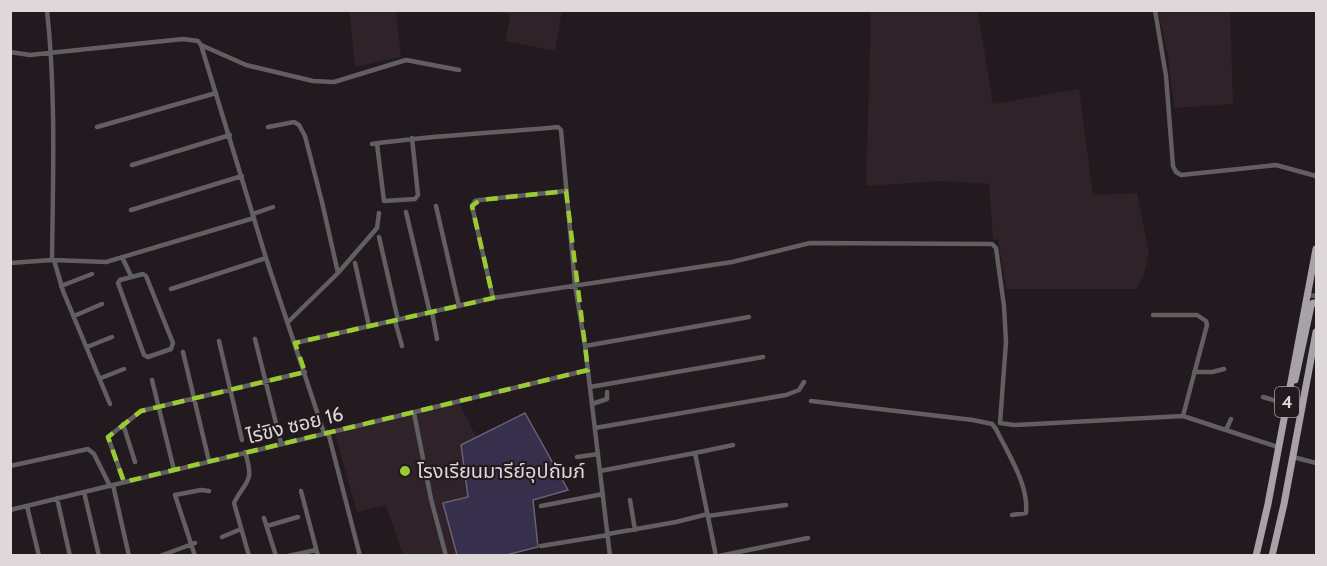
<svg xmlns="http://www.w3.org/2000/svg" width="1327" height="566" font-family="Cabin,'Noto Sans Thai',sans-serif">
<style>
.built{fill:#2f2228}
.water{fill:#36304d;stroke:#686278;stroke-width:1.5}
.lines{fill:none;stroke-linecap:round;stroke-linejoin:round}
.street{stroke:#615f62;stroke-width:4.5}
.primary{stroke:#a7a1a8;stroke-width:7}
.marked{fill:none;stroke:#9bcb33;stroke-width:4.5;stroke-dasharray:12 8;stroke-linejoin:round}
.poi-dot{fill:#9bcb33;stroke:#221a1e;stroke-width:2}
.labels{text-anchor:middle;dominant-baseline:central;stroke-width:4.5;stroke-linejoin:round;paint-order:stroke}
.shield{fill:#221a1e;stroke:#a69fa2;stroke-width:1.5}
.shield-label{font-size:18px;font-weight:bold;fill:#ded8db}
.street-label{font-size:20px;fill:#ded8db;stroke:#221a1e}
.poi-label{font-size:20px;fill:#ded8db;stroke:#221a1e;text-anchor:start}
</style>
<rect width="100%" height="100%" fill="#221a1e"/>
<path class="built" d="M349,11H396L401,57L355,67Z
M490,11H562L555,51L505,41L511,14Z
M871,11H978L993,104L1079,89L1093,195L1137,193L1149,252L1143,278L1136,289H1006L998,239L993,240L989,184L941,181L866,186Z
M1158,11H1230L1233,104L1174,108L1168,56Z
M459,403L477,438L461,445L468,497L443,503L457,555H403L386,505L357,512L335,434L414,413Z"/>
<path class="water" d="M525,413L568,490L533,500L538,547L506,555H457L443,503L468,497L461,445Z"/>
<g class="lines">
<path class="street" d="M47,10C56,93 53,177 52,260
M1155,10L1166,76L1173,166L1176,172L1181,175L1276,165L1316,176
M201,45L246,65L313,81L334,82L406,60L459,70
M10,52L30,55L183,39L198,41L201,45L266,258L324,433
M97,127L216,93
M268,127L294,122L299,125L305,136L322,202L338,273L288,322
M372,144C433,135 496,133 558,127L561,130L575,285L585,346L610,556
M377,144L384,201L415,199L418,195L412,138
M132,165L230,135
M436,206L459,306
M131,210L242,176
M406,212L430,313
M253,214L273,207
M379,237L398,320
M122,257L131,276
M54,260L63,291L110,404
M10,263L52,260L106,262L254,218
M355,263L369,326
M338,273L377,228L379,213
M143,274L146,276L173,343L171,349L148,357L144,355L118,283L120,280Z
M61,286L92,274
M171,289L266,258
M1308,295L1316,296
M493,298L472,206L475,201L480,200L566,191
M432,312L437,339
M1153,315H1197L1206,321L1207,325L1183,416
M74,316L102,304
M395,321L402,346
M255,339L281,443
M219,341L242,440
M295,343L493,298L732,262L810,243L992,244L996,248L1004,306L1006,342L1000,423
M585,346L749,317
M87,347L112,337
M183,352L209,461
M1194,372H1212L1224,369
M101,378L124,369
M152,380L174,470
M590,387L763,357
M1263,397L1287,404
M811,401L973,420L992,424L996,429C1008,454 1029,485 1026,513L1012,515
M592,404L607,399V392
M414,413L431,499L446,556
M1000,423L1014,425L1183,416L1278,447
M123,424L135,462
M595,428L786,395L799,390L804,382
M1226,430L1231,419
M328,432L360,556
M245,452C255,484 246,479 234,503L249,556
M695,453L733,445
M577,457L598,454
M1293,457L1316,463
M10,466L88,449L94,454L110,486
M600,471L695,453L716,556
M124,482L108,437L141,411L305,372
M113,485L129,556
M301,491L318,556
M84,492L99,556
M57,498L70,556
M630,500L635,530
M27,506L39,556
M541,506L603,494
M10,510L588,370
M708,516L786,505
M264,518L276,556
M267,526L298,517
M608,534L676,522L708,514
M222,537L241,529
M541,546L608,535
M160,556L195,543
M195,556L175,495L201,490L209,491
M288,556L316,550
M719,556L808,538"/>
<path class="primary" d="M1295,380L1311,306L1313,303H1316
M1256,556L1268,504L1316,249
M1272,556L1284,504L1316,332"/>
</g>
<path class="marked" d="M566,191L588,370L124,482L108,437L141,411L305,372L295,343L493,298L472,206L480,200Z"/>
<circle class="poi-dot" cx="405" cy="471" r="6"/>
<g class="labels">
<rect class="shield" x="1275" y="387" width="24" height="30" rx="4.5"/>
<g class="shield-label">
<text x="1287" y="402">4</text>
</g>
<g class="street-label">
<text transform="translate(295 425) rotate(-14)">ไร่ขิง ซอย 16</text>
</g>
<g class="poi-label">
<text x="417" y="471">โรงเรียนมารีย์อุปถัมภ์</text>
</g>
</g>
<rect width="1327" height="566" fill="none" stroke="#ded8db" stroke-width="24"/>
</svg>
